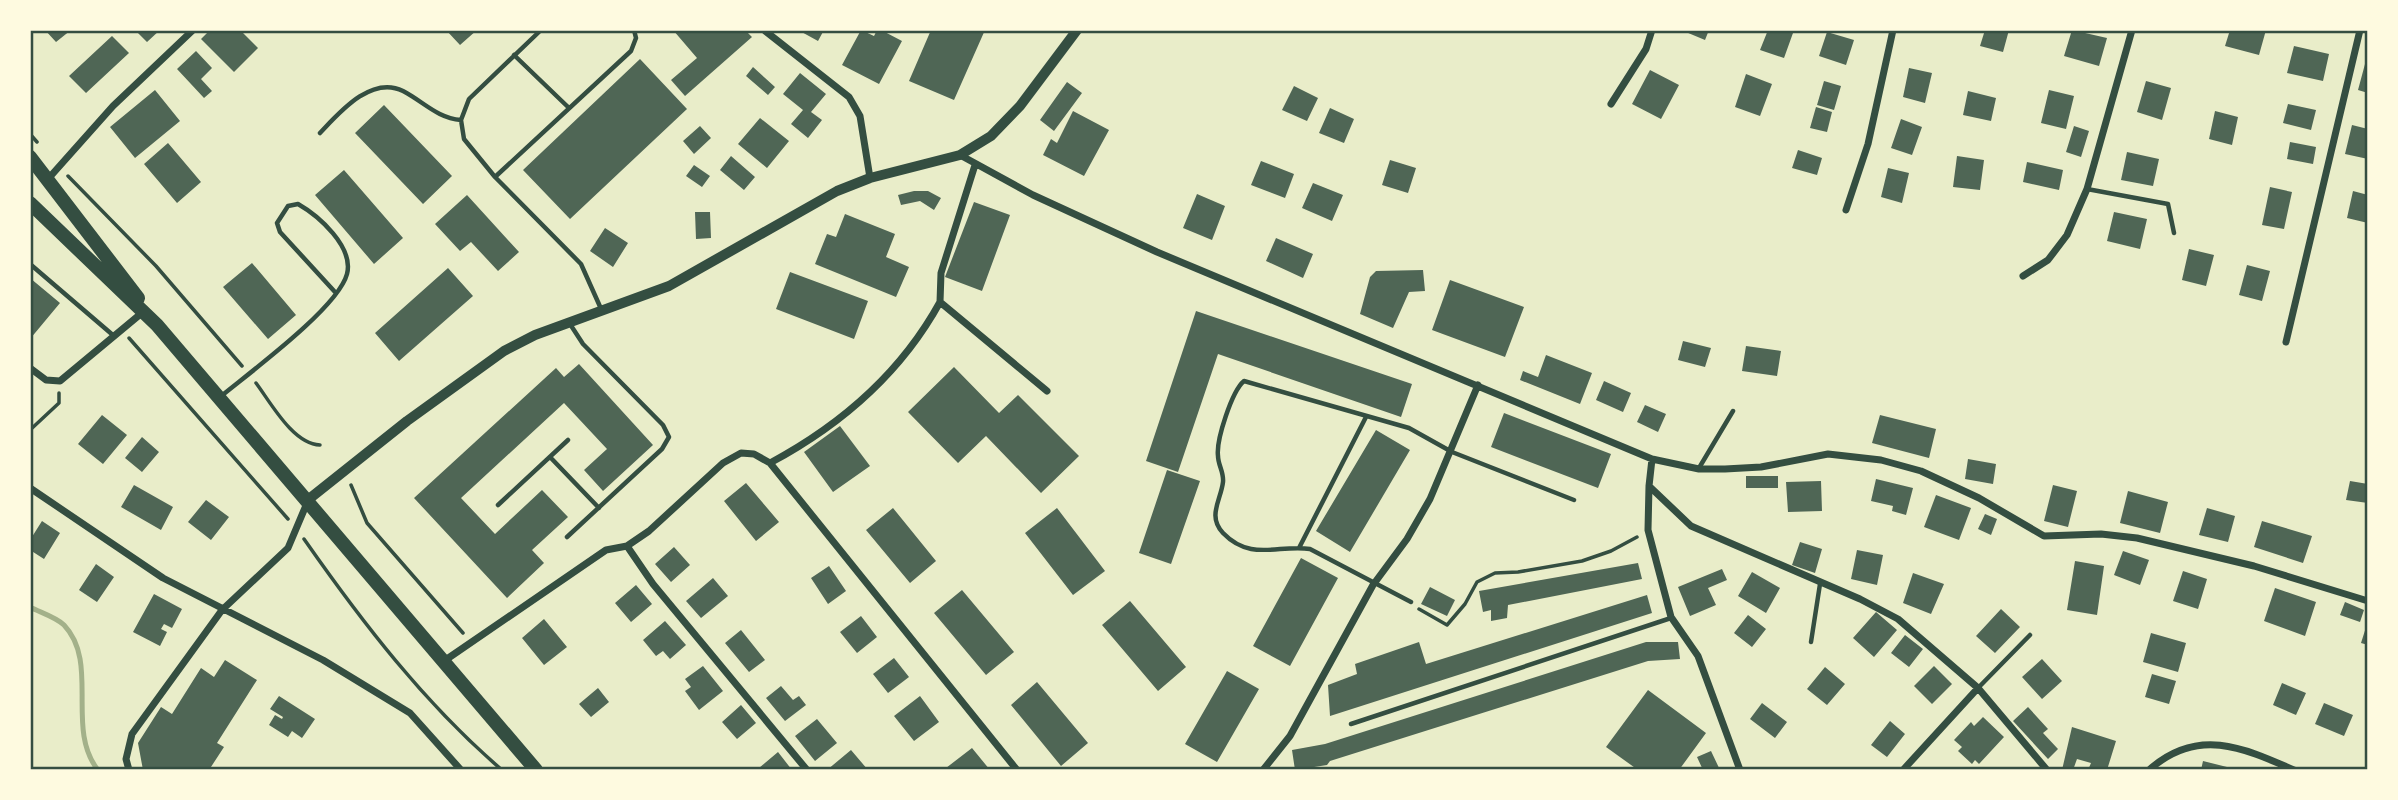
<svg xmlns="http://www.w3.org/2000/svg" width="2398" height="800" font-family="'Times New Roman',serif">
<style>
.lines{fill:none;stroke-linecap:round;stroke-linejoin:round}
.stream{stroke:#a3b18a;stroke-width:5}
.building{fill:#4f6655}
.path{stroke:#344e41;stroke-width:3.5}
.service{stroke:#344e41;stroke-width:4.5}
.minor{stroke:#344e41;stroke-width:7}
.tertiary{stroke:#344e41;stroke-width:10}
.primary{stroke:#344e41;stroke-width:14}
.neatline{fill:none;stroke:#344e41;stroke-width:2.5}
</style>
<rect width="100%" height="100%" fill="#e9edc9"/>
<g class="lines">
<path class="stream" d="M30,607C39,612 56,617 64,625C100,663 65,729 98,770"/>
</g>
<path class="building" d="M45,30H71L56,42Z
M135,30H160L147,42Z
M210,30L217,33L220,30H240L258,48L234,72L201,39Z
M446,30H477L460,45Z
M673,30H745L752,37L685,96L671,80L697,58Z
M798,30H824L818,41Z
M861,30L874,36L877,30H881L902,41L879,84L842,65Z
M931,30H985L954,100L909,81Z
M1681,30H1709L1705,40Z
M1768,30L1793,33L1784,58L1760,50Z
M1985,30H2009L2003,52L1980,46Z
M2072,30L2107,38L2099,66L2064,56Z
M2230,30H2266L2259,55L2225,46Z
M1827,32L1854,40L1846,65L1819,56Z
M112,36L129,53L86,93L69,76Z
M2294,46L2329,54L2323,81L2287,73Z
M196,51L212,68L201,79L212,91L204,98L177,69Z
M640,59L687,109L570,219L523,170Z
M2365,64H2368V93L2358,90Z
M753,67L775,87L768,95L746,76Z
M1909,68L1932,73L1925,103L1903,97Z
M1650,70L1679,85L1661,119L1632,104Z
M800,73L826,94L811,112L822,120L808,138L791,124L803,110L783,94Z
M1746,74L1772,84L1760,116L1735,107Z
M1824,81L1841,86L1834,110L1817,105Z
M2146,81L2171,88L2162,120L2137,112Z
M1067,82L1082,93L1054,131L1040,120Z
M1294,86L1318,98L1307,121L1282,110Z
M155,90L180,121L135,158L110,127Z
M2049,90L2074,96L2066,129L2041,123Z
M1968,91L1996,98L1991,121L1963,115Z
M2288,104L2316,110L2311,130L2283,123Z
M384,105L452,176L423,204L355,133Z
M1816,107L1832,112L1827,132L1810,128Z
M1330,108L1354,119L1344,143L1319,133Z
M1073,111L1109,130L1084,176L1043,155L1051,139L1057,143Z
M2215,111L2238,117L2232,145L2209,139Z
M760,118L789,141L767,168L738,144Z
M1901,119L1922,127L1912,155L1891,148Z
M2352,125L2368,129V159L2345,154Z
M700,126L711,138L694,154L683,141Z
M2074,126L2089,131L2081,157L2066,152Z
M2290,142L2316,147L2313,164L2287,159Z
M168,143L201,182L177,203L144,164Z
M1798,150L1822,158L1817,175L1792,168Z
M2127,152L2159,159L2153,186L2121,180Z
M731,156L755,177L744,190L720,170Z
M1957,156L1984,160L1980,190L1953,187Z
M1390,160L1416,168L1408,193L1382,185Z
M1261,161L1294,174L1285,198L1251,185Z
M2027,162L2063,170L2059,190L2023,182Z
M694,165L710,176L702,187L686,176Z
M1888,168L1909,173L1902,203L1881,197Z
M344,170L403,238L374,264L315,195Z
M1313,183L1343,195L1332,221L1302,208Z
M2270,187L2292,192L2284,229L2262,225Z
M914,191H928L941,198L934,210L920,201L901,205L898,195Z
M2353,191L2368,195V223L2347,218Z
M1197,194L1225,206L1212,240L1183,228Z
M467,195L519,252L498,271L471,242L460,251L435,224Z
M974,202L1010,215L982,291L945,277Z
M695,212H710L711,238L696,239Z
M2114,212L2147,219L2140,249L2107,241Z
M845,214L895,234L886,257L909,267L896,297L815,264L827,234L836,237Z
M605,228L628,243L613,267L590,251Z
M1276,238L1313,254L1303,278L1266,261Z
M2189,249L2214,255L2206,286L2182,280Z
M252,263L296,315L268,339L223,287Z
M2247,265L2270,271L2262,301L2239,295Z
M448,268L473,296L399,361L375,333Z
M1423,270L1425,291L1409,292L1393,328L1360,314L1370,277L1376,271Z
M790,272L868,301L854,339L776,309Z
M30,278L60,303L30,339Z
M1450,280L1524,307L1505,357L1432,330Z
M1196,311L1412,384L1401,417L1218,354L1178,472L1146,461Z
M1683,341L1711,348L1705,367L1678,360Z
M1746,346L1781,351L1777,376L1742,371Z
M1546,355L1592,373L1580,404L1520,380L1523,371L1538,377Z
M579,364L653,445L603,491L584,470L607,449L564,403L461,498L495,534L542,490L568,517L532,550L544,563L507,598L414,498L556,368L564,377Z
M954,367L999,413L1018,395L1079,456L1041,493L986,436L958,463L908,412Z
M1604,381L1631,393L1623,412L1596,400Z
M1645,405L1666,414L1658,432L1637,422Z
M1504,413L1611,454L1598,488L1491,447Z
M102,415L127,435L103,464L78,444Z
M1880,415L1936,429L1929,458L1872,443Z
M840,426L870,466L833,492L804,452Z
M1376,430L1410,450L1350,552L1316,531Z
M142,437L159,452L142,472L125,458Z
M1968,459L1996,464L1993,484L1965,479Z
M1167,470L1200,481L1171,564L1139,553Z
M1746,476H1778V488H1746Z
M1876,479L1913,488L1906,515L1892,511L1893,506L1871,501Z
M1821,481L1822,511L1788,512L1786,482Z
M2350,481L2368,484V503L2346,500Z
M746,483L779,522L756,541L724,501Z
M134,485L173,507L161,530L121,507Z
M2053,485L2077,491L2068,527L2044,521Z
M2128,491L2168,502L2160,533L2120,523Z
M1936,495L1971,508L1959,540L1924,527Z
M206,500L229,517L211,540L188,522Z
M893,508L936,561L910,583L866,530Z
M1057,508L1105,571L1073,595L1025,533Z
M2207,508L2235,516L2228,542L2199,535Z
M1985,514L1997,519L1991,535L1978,529Z
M42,521L60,533L44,559L30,550V540Z
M2262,521L2312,536L2303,563L2254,547Z
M1800,542L1822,549L1815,573L1792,565Z
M674,547L690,565L671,582L655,564Z
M1857,550L1883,555L1877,585L1851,579Z
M2123,551L2149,560L2140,585L2114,575Z
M1301,558L1338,578L1290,666L1253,646Z
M2075,561L2104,566L2097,615L2067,610Z
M1638,563L1642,579L1508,605L1507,618L1491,621V610L1483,612L1479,591Z
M96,564L114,577L97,602L79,590Z
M829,566L846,591L828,604L811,578Z
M1722,569L1727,580L1708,588L1716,605L1690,616L1678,587Z
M2183,571L2207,579L2198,609L2173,601Z
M1752,572L1780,588L1766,613L1738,596Z
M1913,573L1944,584L1931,614L1903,603Z
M713,578L728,596L701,618L686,601Z
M636,585L652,604L631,622L615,603Z
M1430,587L1455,600L1447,616L1421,604Z
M2275,588L2316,602L2305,636L2264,621Z
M962,590L1014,652L986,675L934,613Z
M154,594L182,609L172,628L164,624L161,629L167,632L160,646L133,632Z
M1647,595L1652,613L1330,716L1328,685L1357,674L1355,664L1419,642L1426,664Z
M1130,601L1186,667L1158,691L1102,625Z
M2345,602L2364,610L2360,622L2340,615Z
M2001,609L2020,627L1995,653L1976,636Z
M1876,612L1897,630L1874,657L1853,638Z
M1748,615L1766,629L1752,647L1734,633Z
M861,616L877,637L857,653L840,632Z
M544,619L567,647L544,665L522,638Z
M665,621L686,645L670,659L663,651L656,656L643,640Z
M2368,621V645L2361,643Z
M741,630L765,660L749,672L725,643Z
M2151,633L2186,643L2178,672L2143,662Z
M1905,635L1923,649L1909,667L1891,653Z
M1646,642H1678L1680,659L1648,661L1330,761L1327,765L1295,770L1292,750L1325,744Z
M894,658L909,677L888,693L873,674Z
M2042,659L2062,681L2042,699L2022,677Z
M225,660L257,680L217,743L224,747L209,770H143L138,743L161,707L172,714L201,668L214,677Z
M703,666L723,691L699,710L685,691L691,687L685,679Z
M1934,666L1952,684L1932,704L1914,686Z
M1825,667L1845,684L1827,705L1807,689Z
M1227,671L1259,689L1217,762L1185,744Z
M2152,674L2176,681L2169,704L2145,697Z
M1037,682L1088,743L1061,766L1011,705Z
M2282,683L2306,693L2296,715L2273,705Z
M781,686L793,700L799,696L806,705L785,721L766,698Z
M598,688L609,702L591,717L579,704Z
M1648,690L1706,733L1679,770H1638L1606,747Z
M279,696L315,719L302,738L292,731L288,737L269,725L275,715L282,719L283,717L270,709Z
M920,696L939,722L914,741L894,716Z
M1762,703L1787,722L1775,738L1750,719Z
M2324,703L2353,715L2344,736L2315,724Z
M741,705L756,723L737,739L722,722Z
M2028,707L2048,729L2043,733L2058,749L2048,759L2013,721Z
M1983,717L2004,737L1979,764L1975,760L1972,764L1958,751L1962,747L1954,740L1971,722L1974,726Z
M817,719L837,743L815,761L795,736Z
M1890,721L1905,734L1887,757L1871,745Z
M2072,727L2116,741L2107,770H2088L2091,763L2077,759L2073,770H2062Z
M972,748L990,770H948L946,768Z
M851,750L868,770H827Z
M1711,751L1720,770H1703L1697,757Z
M778,752L792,770H761L759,768Z
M2203,761L2231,768L2230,770H2201Z"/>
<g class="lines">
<path class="path" d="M30,134L37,142
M68,176L156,266L242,366
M129,338L288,519
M256,383C271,403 293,444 320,445
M30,430L59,403V393
M351,485L367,523L463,633
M304,539C362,622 425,704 502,770
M1419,609L1447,625L1465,604L1477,582L1495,573L1518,572L1582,561L1611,551L1637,537"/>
<path class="service" d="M541,30L469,99L461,120L464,139L495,177L581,264L602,311
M514,55L568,107
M320,133C339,113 371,75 403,91C424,102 437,118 461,120
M495,177L631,51L636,38L634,30
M2087,189L2168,204L2174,233
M30,264L114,336
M220,397C249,373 338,308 347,274C354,247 319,216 298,204L288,206L277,223L280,232L335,292
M550,457L599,508
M1699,468L1733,411
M498,505L568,440
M567,537L662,449L669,437L663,425L583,344L570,324
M1299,548L1366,417
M1411,602L1310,549C1279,544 1251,562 1223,533C1207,516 1221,500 1223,482C1224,472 1218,465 1218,456C1216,440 1232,391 1244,381L1409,428L1452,452L1574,500
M1811,642L1820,584
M1978,688L2030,635
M1351,724L1671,618"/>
<path class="minor" d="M764,30L849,97L860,116L870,178
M1611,104L1646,49L1652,30
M960,155L1033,195L1157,252L1652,459L1699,469H1725L1761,467L1828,454L1881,460L1921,471L1979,498L2044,536L2101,534L2137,538L2254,566L2368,601
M975,165L941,273L940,302L1047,391
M48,179L113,106L193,30
M1846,210L1868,144L1893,30
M2023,276L2048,260L2067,235L2087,189L2132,30
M940,302C901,373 841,425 770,463L1017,770
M2286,342L2360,30
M30,368L46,380L60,381L143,312
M1652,459L1649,486L1691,526L1860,599L1898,619L1978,688L2047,770
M1649,486L1648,530L1671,617L1698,656L1740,770
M30,488L163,578L323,660L410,713L461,770
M627,546L653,584L807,770
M444,661L606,550L627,546L649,531L723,463L741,453L754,454L770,463
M129,770L126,759L132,734L222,610L288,548L307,503
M1263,770L1290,736L1373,585L1407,539L1430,499L1478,385
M1903,770L1978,688
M2149,770C2197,727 2242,747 2294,770"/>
<path class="tertiary" d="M309,499L407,421L504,351L535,335L669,286L837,191L870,178L960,155L991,136L1020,106L1077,30"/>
<path class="primary" d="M30,157L138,298
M30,203L157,325L536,770"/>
</g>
<rect width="2398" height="800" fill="none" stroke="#fefae0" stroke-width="63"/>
<rect x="32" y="32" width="2334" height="736" class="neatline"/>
</svg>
